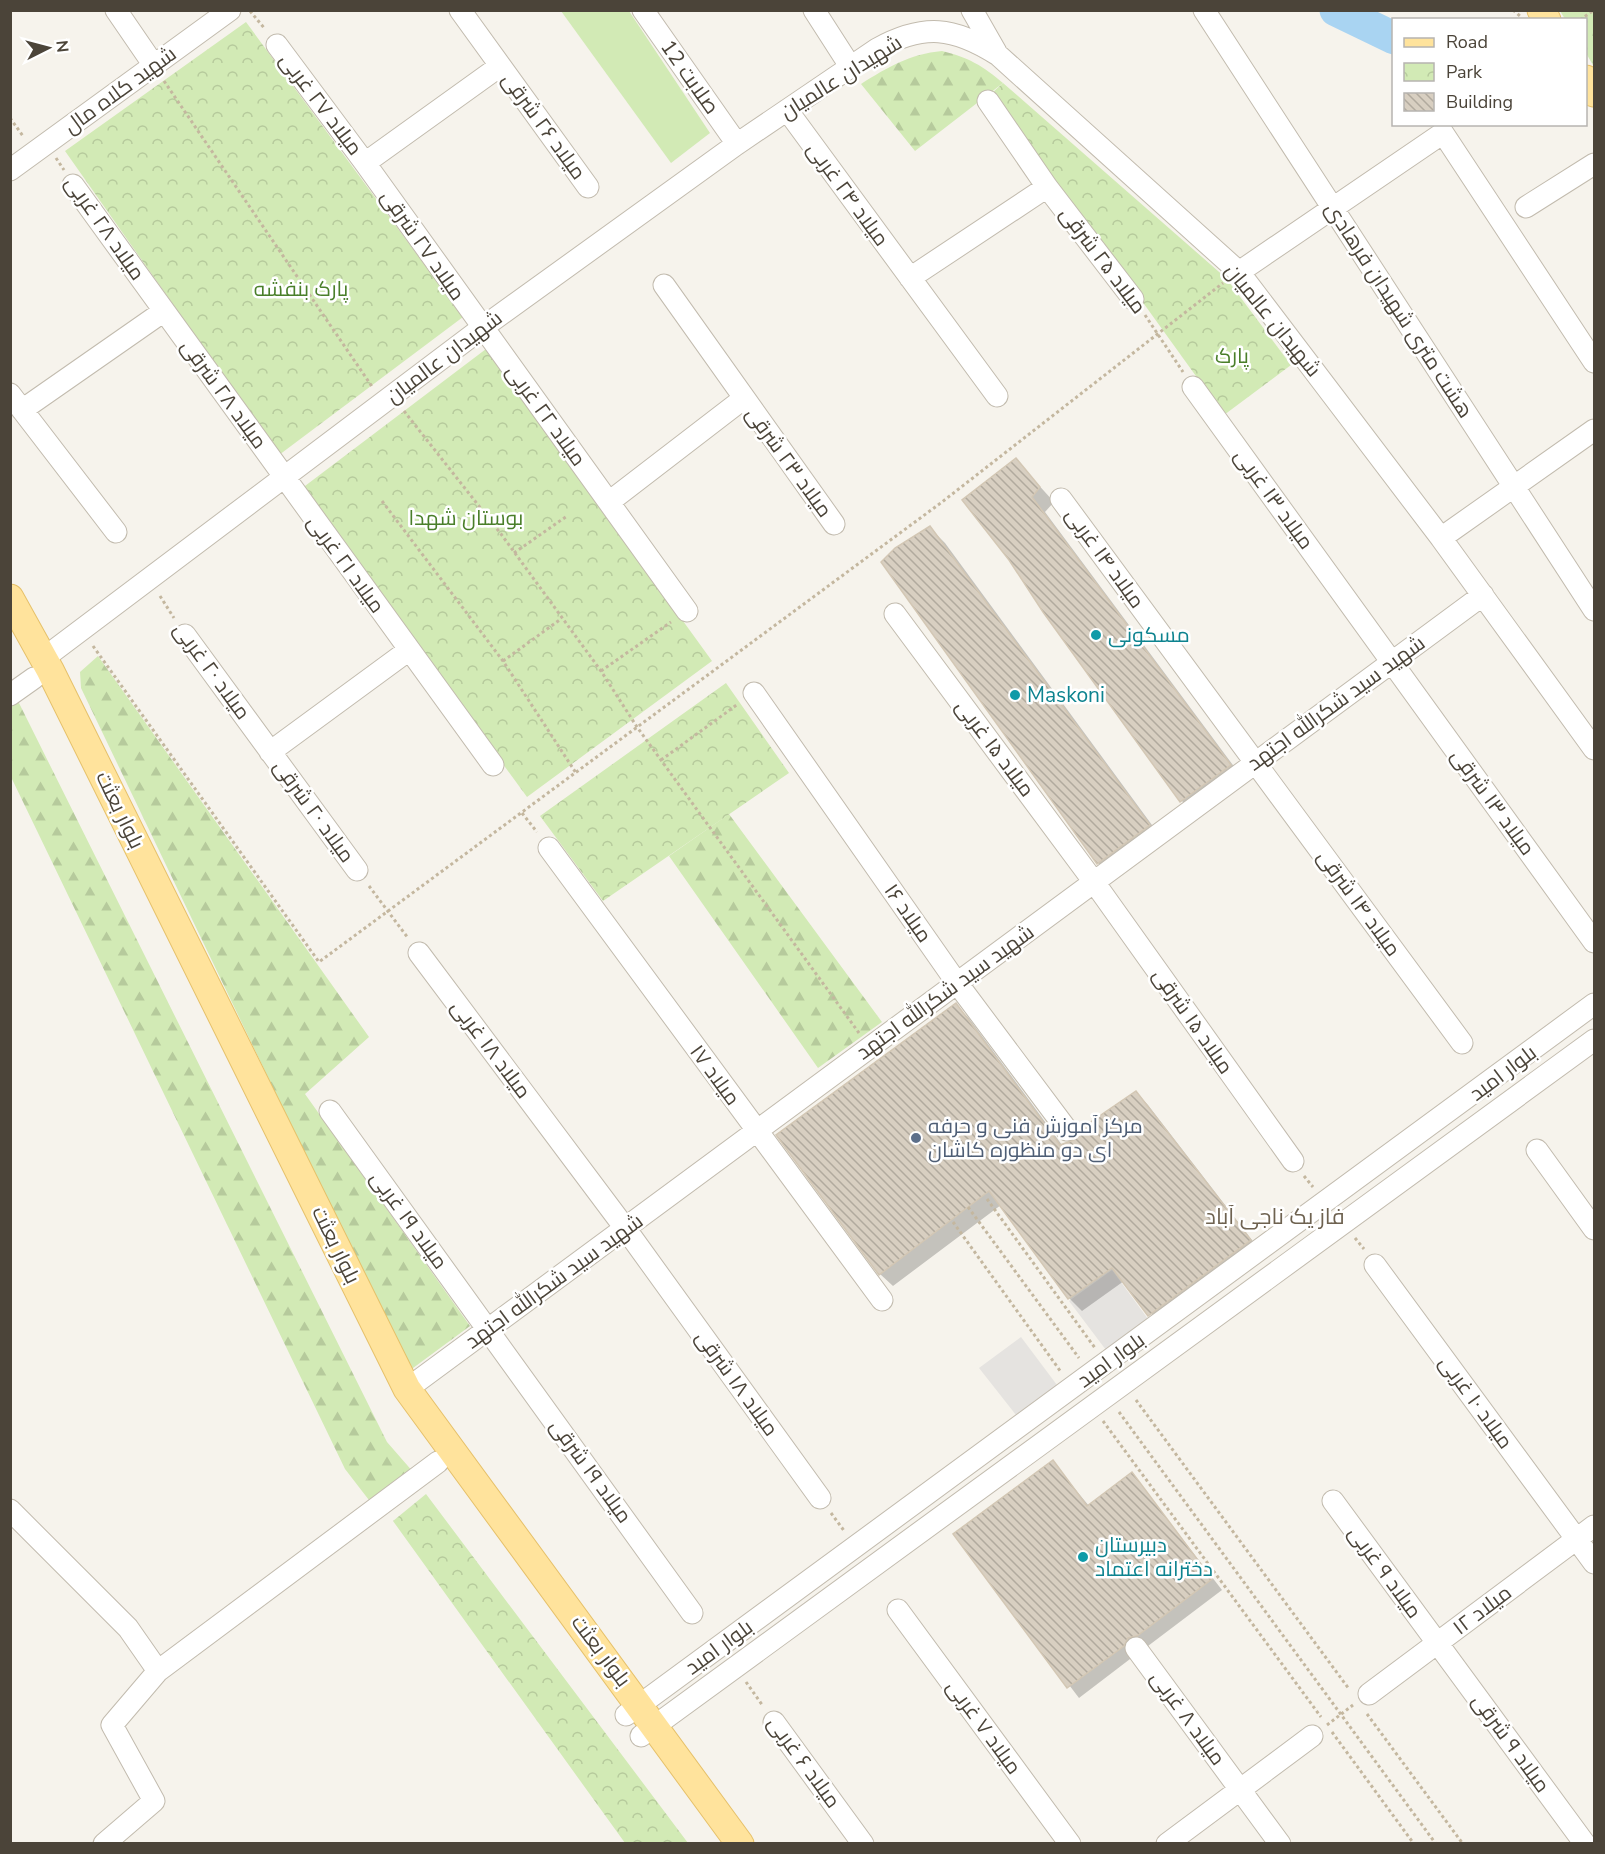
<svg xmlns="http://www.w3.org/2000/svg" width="1605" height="1854" font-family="'Nunito Sans',Cairo,sans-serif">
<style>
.grass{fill:#d2eab5}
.forest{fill:url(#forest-firs)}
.park{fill:url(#park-crowns)}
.parking{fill:#e5e3e0}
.shadow{fill:#0003}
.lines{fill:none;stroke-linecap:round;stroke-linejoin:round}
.river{stroke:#a9d4f2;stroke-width:33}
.building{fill:url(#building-back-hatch);stroke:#d3c7b4;stroke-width:1.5}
.minor-casing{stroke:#c2bbae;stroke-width:23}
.major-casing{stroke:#e6c16a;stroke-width:29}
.path{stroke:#c4b79f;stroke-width:3;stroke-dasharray:3 3;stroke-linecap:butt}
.minor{stroke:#fff;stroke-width:21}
.major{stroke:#ffe39c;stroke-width:27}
.culture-dot{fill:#0f9aa8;stroke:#fff;stroke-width:2}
.service-dot{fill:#5c6f8a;stroke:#fff;stroke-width:2}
.labels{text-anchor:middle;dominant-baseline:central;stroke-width:5;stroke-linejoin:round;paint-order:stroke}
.street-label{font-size:21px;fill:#4b4439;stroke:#fff}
.park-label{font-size:21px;fill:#4a7f2a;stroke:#fff}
.culture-label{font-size:21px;fill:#0d838f;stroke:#fff;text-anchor:start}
.service-label{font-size:21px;fill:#4e5e75;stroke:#fff;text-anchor:start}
.neighbourhood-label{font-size:22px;fill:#6e6250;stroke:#fff}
</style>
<defs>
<pattern id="forest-firs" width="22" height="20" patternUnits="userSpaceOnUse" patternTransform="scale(1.5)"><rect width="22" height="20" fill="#d2eab5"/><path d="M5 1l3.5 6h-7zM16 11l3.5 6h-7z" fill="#b6ca9c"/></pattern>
<pattern id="park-crowns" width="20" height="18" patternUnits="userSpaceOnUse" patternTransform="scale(1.5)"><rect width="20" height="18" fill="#d2eab5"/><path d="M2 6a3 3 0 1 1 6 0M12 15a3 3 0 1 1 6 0" fill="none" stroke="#b6ca9c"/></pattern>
<pattern id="building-back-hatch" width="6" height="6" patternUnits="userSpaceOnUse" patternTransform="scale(1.5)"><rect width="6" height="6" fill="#d8cfc1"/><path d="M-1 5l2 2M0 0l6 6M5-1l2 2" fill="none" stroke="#b1aa9e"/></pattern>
</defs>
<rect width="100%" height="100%" fill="#f6f3ec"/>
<path class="grass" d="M561,11H629L710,133L671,163Z"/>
<path class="forest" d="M942,51C968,57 983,66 1003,83L915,151L861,84C888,67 910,54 942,51Z
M98,656L369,1037L305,1094L470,1326L409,1371L81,688L80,672Z
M18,701L387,1442L414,1473L372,1504L345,1469L11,777V707Z
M729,814L882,1022L818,1068L669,856Z"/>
<path class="park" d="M1560,11H1594V67L1586,53V20L1565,19Z
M246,22L463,317L279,455L65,151Z
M1003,83L1226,278L1291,365L1224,415L992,93Z
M486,349L712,661L527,797L301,489Z
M726,683L789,773L603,901L540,816Z
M426,1494L688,1843H625L393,1521Z"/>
<path class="parking" d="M1112,1270L1148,1319L1106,1350L1069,1301Z
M1021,1337L1057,1385L1016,1415L979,1368Z"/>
<path class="shadow" d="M1016,460L1054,502L1045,512L1244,780L1196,816L1182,801L1044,611Z
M930,528L945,543L1163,840L1113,877L1098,863Z
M955,1005L968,1017L1062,1145L1075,1142L1136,1092L1148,1105L1262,1253L1162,1327L1124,1281L1082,1311L1069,1298L1001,1205L893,1286L880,1274Z
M1053,1462L1089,1506L1132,1474L1222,1590L1148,1646L1139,1648L1134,1656L1079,1698L955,1535Z"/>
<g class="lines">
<path class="river" d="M1336,10L1394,38"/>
</g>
<path class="building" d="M1016,458L1040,487L1032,497L1231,765L1180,802L1043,612L1009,560L962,500Z
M930,526L1150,825L1097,864L881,562L895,548Z
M956,1003L1060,1145L1074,1140L1079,1130L1136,1091L1251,1240L1148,1316L1112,1268L1068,1299L989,1191L879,1275L776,1135Z
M1053,1460L1087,1506L1132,1472L1212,1579L1137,1636L1128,1638L1124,1646L1067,1688L953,1534Z"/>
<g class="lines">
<defs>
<path id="minor" d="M116,10L153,64
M460,10L588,187
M643,10L737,144
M814,10L850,66
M972,10L996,52
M1204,10L1594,610
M277,45L365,163L687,611
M988,101L1047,187L1133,299
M787,110L997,396
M365,163L500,66
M10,170L230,10
M73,185L493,765
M1526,207L1594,164
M1239,272L1443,133L1594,362
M910,278L1047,187
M664,285L834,524
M1193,387L1594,942
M10,394L116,532
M22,410L164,311
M1061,499L1462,1043
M609,502L743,399
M1441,538L1594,430
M895,614L1094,882L1293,1161
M185,635L357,870
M44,658L482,328L737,144L877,49C924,23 954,27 998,55L1239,272L1441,538L1594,749
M754,693L957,983L1067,1130
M10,695L34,678
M270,752L409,650
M549,848L882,1300
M419,953L625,1228L820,1498
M330,1111L692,1613
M1537,1150L1594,1229
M1375,1265L1594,1563
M407,1389L1483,595
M1333,1501L1585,1844
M10,1510L128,1628L158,1671L438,1462
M898,1610L1070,1844
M1136,1648L1280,1844
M1369,1694L1594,1526
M626,1715L1594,1004
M774,1722L863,1844
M641,1736L1594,1040
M104,1844L154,1801L112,1725L158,1671
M1167,1844L1312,1736"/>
<path id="major" d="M1541,10L1547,20
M1586,79L1594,93
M10,598L50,670L407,1389L740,1844"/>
</defs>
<use href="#minor" class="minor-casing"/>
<use href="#major" class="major-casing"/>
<path class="path" d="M1513,10L1520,16
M250,11L265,29
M1580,20L1594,10
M164,81L373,388
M10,118L23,136
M56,158L64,170
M1145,315L1183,372
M404,411L501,534L601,671L637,727L859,1033
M382,501L503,661L576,773
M514,553L567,516
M160,596L174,618
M93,646L319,962L942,502L1223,283
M503,661L561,619
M601,671L671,622
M661,760L738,704
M522,813L537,832
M369,886L408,938
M1304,1176L1313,1187
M987,1199L1095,1348
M968,1207L1079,1358
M953,1222L1061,1372
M1355,1238L1364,1249
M1136,1400L1349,1689
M1119,1412L1436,1844
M1103,1421L1321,1717
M831,1513L845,1532
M746,1682L763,1706
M1367,1714L1463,1844
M1327,1725L1353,1705
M1332,1732L1414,1844"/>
<use href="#minor" class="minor"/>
<use href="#major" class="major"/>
</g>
<g class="culture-dot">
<circle cx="1096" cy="635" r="6"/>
<circle cx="1015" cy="695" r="6"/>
<circle cx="1083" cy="1557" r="6"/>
</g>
<circle class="service-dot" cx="916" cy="1138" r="6"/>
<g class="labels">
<g class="street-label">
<text transform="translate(690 77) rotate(55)">صلابت 12</text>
<text transform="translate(841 77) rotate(-32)">شهیدان عالمیان</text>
<text transform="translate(120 90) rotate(-36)">شهید کلاه مال</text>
<text transform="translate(321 104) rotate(53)">میلاد ۲۷ غربی</text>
<text transform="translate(544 126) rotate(54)">میلاد ۲۶ شرقی</text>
<text transform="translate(848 194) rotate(54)">میلاد ۲۴ غربی</text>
<text transform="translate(105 228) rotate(55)">میلاد ۲۸ غربی</text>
<text transform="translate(423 245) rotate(55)">میلاد ۲۷ شرقی</text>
<text transform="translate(1103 260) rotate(53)">میلاد ۲۵ شرقی</text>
<text transform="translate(1399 310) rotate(57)">هشت متری شهیدان فرهادی</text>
<text transform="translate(1273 320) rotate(51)">شهیدان عالمیان</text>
<text transform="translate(444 357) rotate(-37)">شهیدان عالمیان</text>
<text transform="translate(224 394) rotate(54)">میلاد ۲۸ شرقی</text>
<text transform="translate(546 415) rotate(54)">میلاد ۲۲ غربی</text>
<text transform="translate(789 462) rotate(54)">میلاد ۲۳ شرقی</text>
<text transform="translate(1274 499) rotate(54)">میلاد ۱۳ غربی</text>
<text transform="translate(1105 558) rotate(54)">میلاد ۱۴ غربی</text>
<text transform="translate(346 564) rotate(54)">میلاد ۲۱ غربی</text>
<text transform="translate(212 671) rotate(54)">میلاد ۲۰ غربی</text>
<text transform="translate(1336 703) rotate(-36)">شهید سید شکرالله اجتهد</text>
<text transform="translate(995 748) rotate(53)">میلاد ۱۵ غربی</text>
<text transform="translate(1493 802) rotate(54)">میلاد ۱۳ شرقی</text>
<text transform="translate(120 810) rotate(64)">بلوار بعثت</text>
<text transform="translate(314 811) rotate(54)">میلاد ۲۰ شرقی</text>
<text transform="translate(1359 903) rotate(54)">میلاد ۱۴ شرقی</text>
<text transform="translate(908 913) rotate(55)">میلاد ۱۶</text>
<text transform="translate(945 992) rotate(-36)">شهید سید شکرالله اجتهد</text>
<text transform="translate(1193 1021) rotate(55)">میلاد ۱۵ شرقی</text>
<text transform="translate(491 1049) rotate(53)">میلاد ۱۸ غربی</text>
<text transform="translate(1503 1073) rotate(-37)">بلوار امید</text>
<text transform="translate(715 1075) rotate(54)">میلاد ۱۷</text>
<text transform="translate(409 1220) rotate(54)">میلاد ۱۹ غربی</text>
<text transform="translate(336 1245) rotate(64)">بلوار بعثت</text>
<text transform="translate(554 1281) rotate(-36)">شهید سید شکرالله اجتهد</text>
<text transform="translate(1111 1360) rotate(-36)">بلوار امید</text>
<text transform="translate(737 1383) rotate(54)">میلاد ۱۸ شرقی</text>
<text transform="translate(1476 1402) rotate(54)">میلاد ۱۰ غربی</text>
<text transform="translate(591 1471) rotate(54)">میلاد ۱۹ شرقی</text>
<text transform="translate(1385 1572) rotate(54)">میلاد ۹ غربی</text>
<text transform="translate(1482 1610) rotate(-37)">میلاد ۱۲</text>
<text transform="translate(719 1647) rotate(-36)">بلوار امید</text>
<text transform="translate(601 1651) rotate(53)">بلوار بعثت</text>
<text transform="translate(1188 1718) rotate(54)">میلاد ۸ غربی</text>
<text transform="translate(984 1727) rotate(54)">میلاد ۷ غربی</text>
<text transform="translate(1511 1743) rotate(54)">میلاد ۹ شرقی</text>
<text transform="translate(804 1762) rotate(54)">میلاد ۶ غربی</text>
</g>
<g class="park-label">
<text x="301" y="289">پارک بنفشه</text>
<text x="1232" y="356">پارک</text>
<text x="466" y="518">بوستان شهدا</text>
</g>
<g class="culture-label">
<text x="1108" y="635">مسکونی</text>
<text x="1027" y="695">Maskoni</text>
<text x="1095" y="1545">دبیرستان<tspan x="1095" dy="24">دخترانه اعتماد</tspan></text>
</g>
<g class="service-label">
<text x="928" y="1126">مرکز آموزش فنی و حرفه<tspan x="928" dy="24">ای دو منظوره کاشان</tspan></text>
</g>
<g class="neighbourhood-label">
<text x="1275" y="1217">فاز یک ناجی آباد</text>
</g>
</g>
<rect width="1605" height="1854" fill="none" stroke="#4b4439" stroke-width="24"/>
<rect x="1392" y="18" width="195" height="108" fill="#ffffff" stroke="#b7b4b0" stroke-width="1.5"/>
<rect x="1404" y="38" width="30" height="9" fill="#ffe39c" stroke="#b7b4b0" stroke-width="1.5"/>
<text x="1446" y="48" font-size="18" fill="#4b4439">Road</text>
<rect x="1404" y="63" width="30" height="18" fill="url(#park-crowns)" stroke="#b7b4b0" stroke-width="1.5"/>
<text x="1446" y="78" font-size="18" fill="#4b4439">Park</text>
<rect x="1404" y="93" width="30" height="18" fill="url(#building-back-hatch)" stroke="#b7b4b0" stroke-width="1.5"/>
<text x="1446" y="108" font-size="18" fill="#4b4439">Building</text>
<g transform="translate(48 48) rotate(84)" stroke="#ffffff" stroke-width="4.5" paint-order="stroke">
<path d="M0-4.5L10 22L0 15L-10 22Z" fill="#4b4439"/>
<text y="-9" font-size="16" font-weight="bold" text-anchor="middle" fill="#4b4439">N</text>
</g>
</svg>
